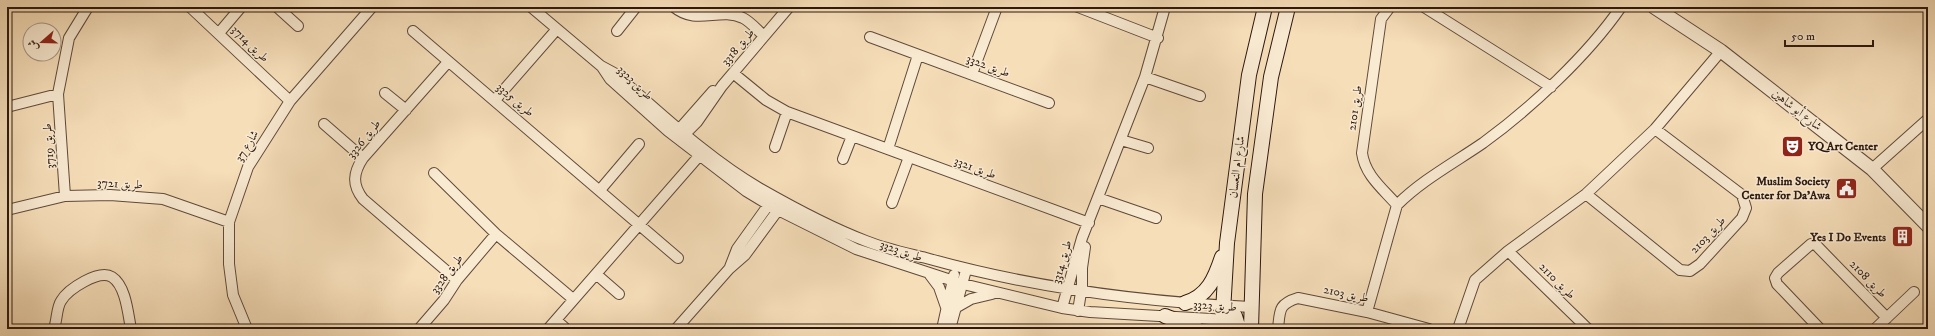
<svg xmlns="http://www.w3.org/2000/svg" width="1935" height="336" font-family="'IM FELL DW Pica',Amiri,serif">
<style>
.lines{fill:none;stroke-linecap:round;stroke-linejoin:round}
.minor-casing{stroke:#5e4a3a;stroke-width:12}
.tertiary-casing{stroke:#5e4a3a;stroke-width:15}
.secondary-casing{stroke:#2c180f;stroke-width:16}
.minor{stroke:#f9ead2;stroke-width:10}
.tertiary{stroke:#f9ead2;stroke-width:13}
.secondary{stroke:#f9ead2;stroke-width:14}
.labels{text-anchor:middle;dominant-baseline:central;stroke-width:3;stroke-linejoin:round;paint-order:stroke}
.street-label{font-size:12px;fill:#2c180f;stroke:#f9ead2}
.poi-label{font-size:12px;font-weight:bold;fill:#2c180f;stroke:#f9ead2;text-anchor:end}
</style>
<rect width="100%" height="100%" fill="#f6deb9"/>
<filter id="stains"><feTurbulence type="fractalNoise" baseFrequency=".005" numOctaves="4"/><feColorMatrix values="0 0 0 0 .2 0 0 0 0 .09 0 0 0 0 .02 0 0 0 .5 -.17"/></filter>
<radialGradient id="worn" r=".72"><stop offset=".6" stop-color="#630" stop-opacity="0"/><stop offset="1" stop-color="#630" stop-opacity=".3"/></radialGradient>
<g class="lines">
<defs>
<path id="minor" d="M190,7L290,101
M277,7L298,26
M531,7L601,66L614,73C661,113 706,157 759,188C794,208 829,227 866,241C886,249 906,253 926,258C1033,288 1141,302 1251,307
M674,7C697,26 719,7 743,18C751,22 757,30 764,36
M1078,7L1158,38
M1390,7L1381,19L1362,153C1365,175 1382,188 1397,205
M1424,7L1551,87
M413,31L678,258
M617,31L636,7
M219,33L241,7
M870,37L1049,103
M448,62L363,158C353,173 352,185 363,199L457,280
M602,67L610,79L668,131L746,191L774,208L856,249L963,284L1062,308L1090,312L1228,320
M733,73L766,100L787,112L1089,223
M972,74L997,7
M1145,77L1200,96
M385,93L406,110
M495,100L557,29
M7,107L58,94
M324,124L363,158
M676,133L713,91
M681,138L697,122L722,86L789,7
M1121,140L1148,148
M775,147L787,112
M888,149L918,55
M843,159L852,136
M1872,169L1928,119
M434,173L496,234L573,299
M600,190L639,144
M1586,194L1680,270L1690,271L1700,264L1742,218L1746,208L1742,195L1655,129
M65,196L58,94L69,38L88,7
M1098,198L1156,218
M892,203L909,157
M7,210L65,196L110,195L163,199L229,222
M1508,251L1588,329
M730,267L737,249L772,200
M596,274L619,294
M930,275L939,287L946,307
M957,307L971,299L992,294
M1062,308L1082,238L1145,77L1165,7
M1078,311L1082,286V268L1085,247
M1367,312L1397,205C1422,180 1454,163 1483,143C1531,108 1587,56 1621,7
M556,320L566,329
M55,325C57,318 57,307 61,301C68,289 99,269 112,277C126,286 128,314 131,329
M247,329L233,295L229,264V222L248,167L290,101L372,7
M419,329L444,300L457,280L496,234
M548,329L699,156
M676,329L729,269L745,255L781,206
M942,329L954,275
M950,329L966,270
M1278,329C1280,311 1278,304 1298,298L1367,312L1429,329
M1458,329L1475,280L1508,251L1586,194L1655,129L1721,51
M1820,329L1777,284L1775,278L1778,273L1811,244L1816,245L1887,318
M1875,329L1914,292"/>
<path id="tertiary" d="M1654,7L1721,51L1872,169L1928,226"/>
<path id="secondary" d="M1185,303C1208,296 1215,278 1222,257
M1224,306L1235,316L1239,329
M1165,316L1197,329
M1222,329L1227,243L1249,75L1265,7
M1251,329L1255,194L1271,77L1288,7"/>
</defs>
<use href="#minor" class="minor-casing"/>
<use href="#tertiary" class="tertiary-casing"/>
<use href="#secondary" class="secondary-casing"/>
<use href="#minor" class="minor"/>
<use href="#tertiary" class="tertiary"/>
<use href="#secondary" class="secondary"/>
</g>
<defs>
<symbol id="theatre-square" viewBox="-11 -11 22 22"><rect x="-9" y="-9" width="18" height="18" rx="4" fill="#8f2418" stroke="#f9ead2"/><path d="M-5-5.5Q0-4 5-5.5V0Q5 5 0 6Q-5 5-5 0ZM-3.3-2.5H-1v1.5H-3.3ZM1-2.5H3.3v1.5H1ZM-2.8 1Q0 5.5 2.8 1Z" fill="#fff"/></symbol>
<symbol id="civic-square" viewBox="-11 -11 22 22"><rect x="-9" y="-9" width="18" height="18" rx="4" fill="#8f2418" stroke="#f9ead2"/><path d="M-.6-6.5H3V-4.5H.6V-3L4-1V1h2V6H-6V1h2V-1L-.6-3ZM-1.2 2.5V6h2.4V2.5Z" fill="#fff"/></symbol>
<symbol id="building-square" viewBox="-11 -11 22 22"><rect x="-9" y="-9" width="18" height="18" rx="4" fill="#8f2418" stroke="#f9ead2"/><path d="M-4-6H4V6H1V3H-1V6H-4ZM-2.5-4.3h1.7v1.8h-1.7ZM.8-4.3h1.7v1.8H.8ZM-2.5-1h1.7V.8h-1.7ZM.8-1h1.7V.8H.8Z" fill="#fff"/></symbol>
</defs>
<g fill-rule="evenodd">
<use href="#theatre-square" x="1780" y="134" width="25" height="25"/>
<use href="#civic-square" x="1834" y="176" width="25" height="25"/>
<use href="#building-square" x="1890" y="224" width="25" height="25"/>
</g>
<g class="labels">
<g class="street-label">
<text transform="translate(250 44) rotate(44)">طريق 3714</text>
<text transform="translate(738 47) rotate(-50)">طريق 3318</text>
<text transform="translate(988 66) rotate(20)">طريق 3322</text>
<text transform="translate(635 83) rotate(44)">طريق 3323</text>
<text transform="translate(515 100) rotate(40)">طريق 3325</text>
<text transform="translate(1355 108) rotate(-82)">طريق 2101</text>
<text transform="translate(1797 110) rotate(38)">شارع أبو شاهين</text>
<text transform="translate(364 139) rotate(-51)">طريق 3326</text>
<text transform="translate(49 146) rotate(-94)">طريق 3719</text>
<text transform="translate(247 146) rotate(-59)">شارع 37</text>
<text transform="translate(1237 167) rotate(-83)">شارع ام النعسان</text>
<text transform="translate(975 168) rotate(20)">طريق 3321</text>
<text transform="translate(120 184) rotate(3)">طريق 3721</text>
<text transform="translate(1708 235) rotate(-47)">طريق 2103</text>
<text transform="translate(901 251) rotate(19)">طريق 3323</text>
<text transform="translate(1062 262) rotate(-74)">طريق 3314</text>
<text transform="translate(447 274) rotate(-53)">طريق 3328</text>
<text transform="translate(1868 279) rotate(46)">طريق 2108</text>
<text transform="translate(1557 281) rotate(45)">طريق 2110</text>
<text transform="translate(1346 294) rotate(12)">طريق 2103</text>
<text transform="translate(1215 306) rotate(4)">طريق 3323</text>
</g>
<g class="poi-label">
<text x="1808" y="146" text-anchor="start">YQ Art Center</text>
<text x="1830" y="181">Muslim Society<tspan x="1830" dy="14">Center for Da'Awa</tspan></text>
<text x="1886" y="237">Yes I Do Events</text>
</g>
</g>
<rect width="1935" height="336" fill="none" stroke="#f6deb9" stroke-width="24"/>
<rect x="8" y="8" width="1919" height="320" fill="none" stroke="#2c180f" stroke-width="2"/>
<rect x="12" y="12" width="1911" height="312" fill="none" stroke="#2c180f"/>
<g transform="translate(42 42) rotate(250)"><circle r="19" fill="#f9ead2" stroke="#a79684"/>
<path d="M0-3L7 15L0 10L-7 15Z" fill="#8f2418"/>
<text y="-6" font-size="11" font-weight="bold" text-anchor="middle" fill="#2c180f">ش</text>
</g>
<path d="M1785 40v6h88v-6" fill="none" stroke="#2c180f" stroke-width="2"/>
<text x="1791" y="40" font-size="12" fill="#2c180f" stroke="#f9ead2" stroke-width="3" paint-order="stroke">50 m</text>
<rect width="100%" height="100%" filter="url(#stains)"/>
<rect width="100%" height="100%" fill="url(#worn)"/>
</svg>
